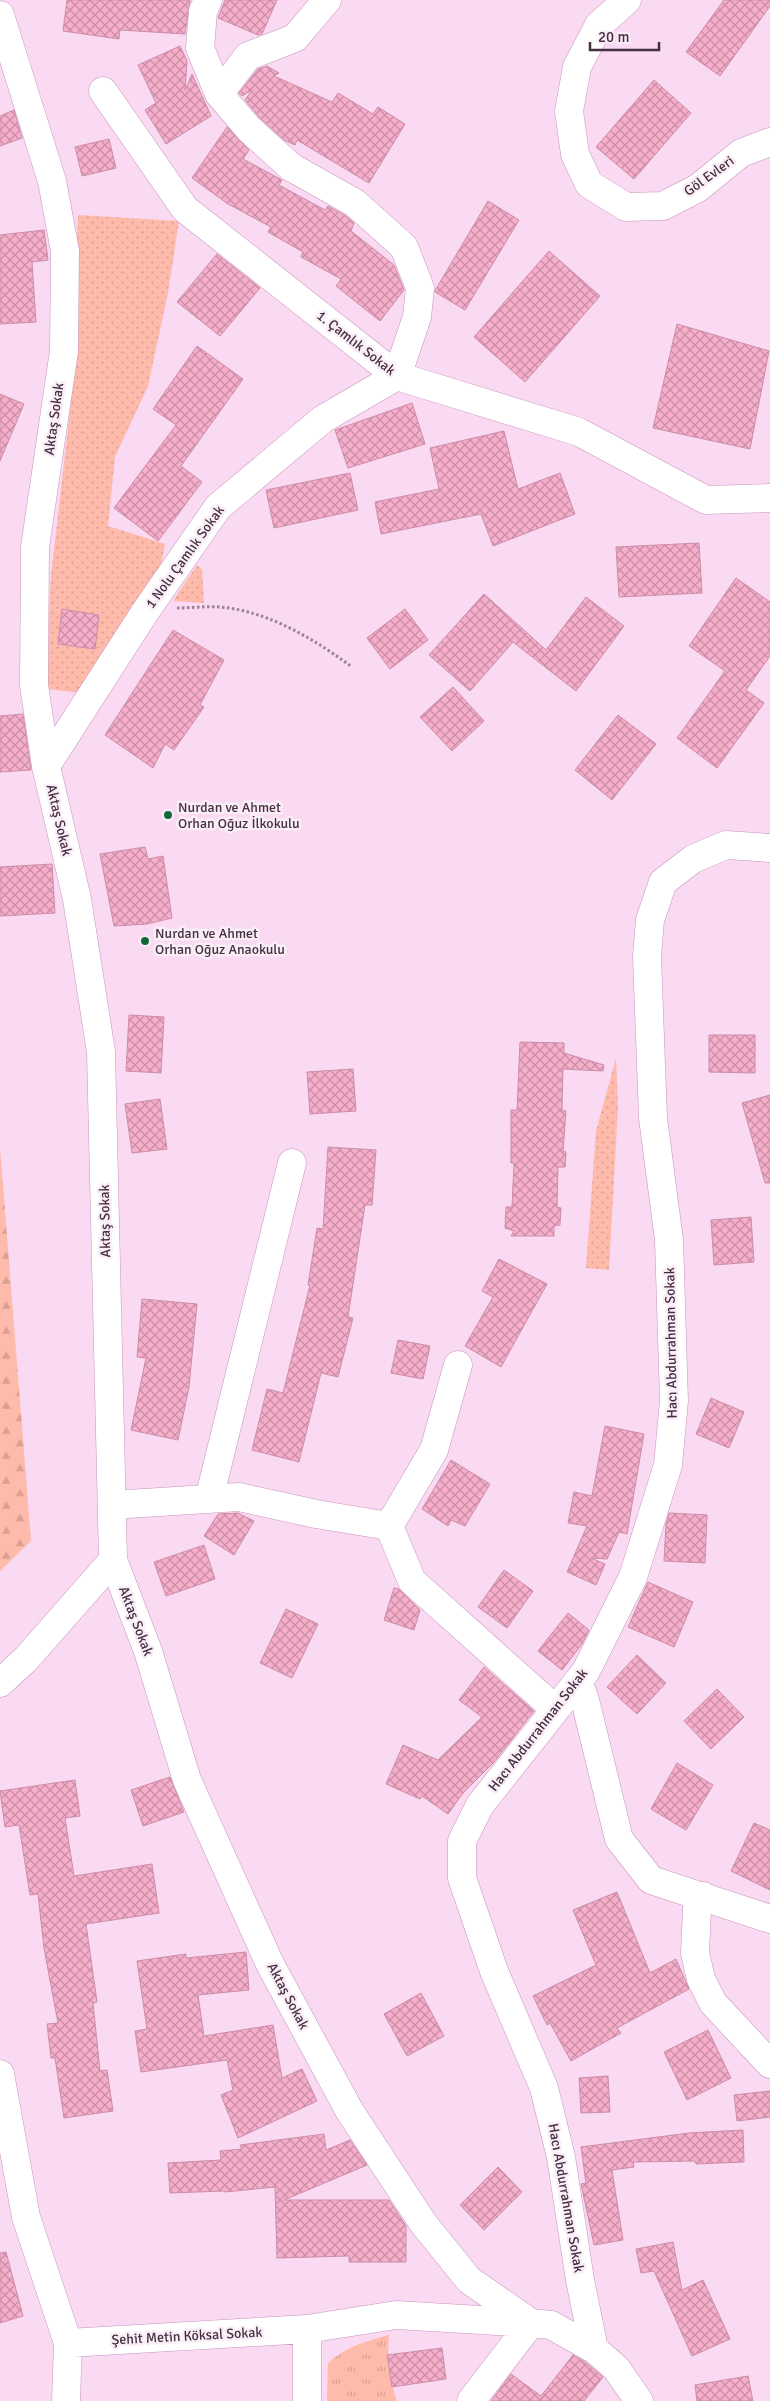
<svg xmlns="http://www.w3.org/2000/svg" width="770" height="2401" font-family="Signika,sans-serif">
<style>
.grass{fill:url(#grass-dots)}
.forest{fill:url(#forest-firs)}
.park{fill:url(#park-tufts)}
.building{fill:url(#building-cross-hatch);stroke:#cc8da7}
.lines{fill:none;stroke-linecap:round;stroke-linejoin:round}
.street-casing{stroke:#c894be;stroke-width:29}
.secondary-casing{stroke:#c894be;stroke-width:29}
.path{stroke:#9d8297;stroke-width:3;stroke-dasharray:2.5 2.5;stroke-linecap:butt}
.street{stroke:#fff;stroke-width:28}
.secondary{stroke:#fff;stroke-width:28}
.poi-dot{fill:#116738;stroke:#faeef7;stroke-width:2}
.labels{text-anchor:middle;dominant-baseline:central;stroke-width:5;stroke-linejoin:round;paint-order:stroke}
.street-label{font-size:14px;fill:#452f40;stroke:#faeef7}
.poi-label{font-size:14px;fill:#452f40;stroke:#faeef7;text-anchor:start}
</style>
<defs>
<pattern id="grass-dots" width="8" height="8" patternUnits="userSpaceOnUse" patternTransform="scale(1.25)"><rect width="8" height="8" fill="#febaaa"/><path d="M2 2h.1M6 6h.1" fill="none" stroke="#dba093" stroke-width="1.8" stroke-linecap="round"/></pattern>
<pattern id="forest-firs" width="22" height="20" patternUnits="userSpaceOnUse" patternTransform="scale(1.25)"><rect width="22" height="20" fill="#febaaa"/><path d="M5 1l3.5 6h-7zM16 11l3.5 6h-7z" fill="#dba093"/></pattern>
<pattern id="park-tufts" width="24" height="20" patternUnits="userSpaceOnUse" patternTransform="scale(1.25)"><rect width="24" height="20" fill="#febaaa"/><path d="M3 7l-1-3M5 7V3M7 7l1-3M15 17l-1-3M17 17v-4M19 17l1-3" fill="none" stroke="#dba093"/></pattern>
<pattern id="building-cross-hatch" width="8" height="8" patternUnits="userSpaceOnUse" patternTransform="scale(1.25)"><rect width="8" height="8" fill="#f6aecb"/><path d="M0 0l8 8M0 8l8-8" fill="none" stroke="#c98ea6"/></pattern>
</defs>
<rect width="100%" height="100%" fill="#fad9f3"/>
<path class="grass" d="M78,215L179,221L168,293L148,386L115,457L108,526L165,544L160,570L81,693L47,689L46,676L51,576L72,394Z
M197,565L202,569L204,603L173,601Z
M616,1058L618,1106L609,1270L586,1268L596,1131Z"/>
<path class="forest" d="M0,1147L31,1541L0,1571Z"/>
<path class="park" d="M389,2335C387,2358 389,2379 397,2401H327L328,2363C345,2347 366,2341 389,2335Z"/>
<path class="building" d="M67,0H190L185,34L120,30L119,39L63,31Z
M225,0H277L262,34L258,35L218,18Z
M724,0H770V6L720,76L686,52Z
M180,46L187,61L185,90L192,74L211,116L166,144L145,110L156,103L138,65Z
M267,66L279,73L274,76L332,102L338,93L373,114L378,107L405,124L369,183L297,140L295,145L284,140L260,118L245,100L252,90L242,96L239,93L258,69Z
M654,80L691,113L634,179L596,147Z
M14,110L22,138L0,146V116Z
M227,127L249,150L243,159L282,180L279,185L325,210L328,206L346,216L354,223L351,231L394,265L404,290L380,321L336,286L341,279L301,257L303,252L268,232L271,227L228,204L192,178Z
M109,139L116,168L82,176L75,147Z
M488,201L519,220L465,310L435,292L436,289Z
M44,230L48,260L32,262L36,322L0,324V235Z
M549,251L600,296L525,382L474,337Z
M217,254L260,288L220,336L177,302Z
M677,324L769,351L750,449L653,428Z
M197,346L243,379L181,466L202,482L158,541L114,508L176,425L153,409Z
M0,394L24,404L0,461Z
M412,403L425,444L348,468L335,430Z
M504,431L518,489L560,473L575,514L493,546L481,514L381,534L375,502L439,489L430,448Z
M350,473L358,510L274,528L266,490Z
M699,543L702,593L619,597L616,547Z
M736,578L770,602V656L746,690L764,703L717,768L677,738L725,671L689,646Z
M484,594L546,650L586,597L624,626L576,691L513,642L470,691L429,655Z
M62,609L99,615L95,649L58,644Z
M405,609L428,640L390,669L367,638Z
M173,630L224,660L200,705L204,707L174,750L165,744L153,768L105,735Z
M453,687L484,721L452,751L420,717Z
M23,714L31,770L0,772V716Z
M618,715L656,744L612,800L575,770Z
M145,847L148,859L163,856L172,918L147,924L114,926L100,854Z
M52,864L55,913L0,916V867Z
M129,1015L164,1017L161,1073L126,1071Z
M709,1035H755V1073L709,1072Z
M520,1042L564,1043V1053L604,1065L603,1071L563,1069L562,1110L566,1111L563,1151L566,1152L565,1167H558L557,1207L561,1208L560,1225L554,1226V1236H511L514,1231L505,1228L506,1207H512L514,1163H511V1110H517Z
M353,1069L356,1111L310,1114L307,1072Z
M770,1095V1183H765L742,1103Z
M160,1099L167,1149L132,1153L125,1104Z
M328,1147L376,1150L372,1205H365L348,1317L353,1318L338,1377L321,1373L299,1462L252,1450L267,1389L283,1393L310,1285H308L317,1228L323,1229Z
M751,1217L754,1262L714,1265L711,1220Z
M499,1259L547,1284L501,1367L465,1346L493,1297L482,1291Z
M142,1299L197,1304L189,1387L178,1440L131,1430L146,1358L137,1357Z
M398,1340L430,1346L423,1379L391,1373Z
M711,1398L744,1412L729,1448L696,1434Z
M605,1426L644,1434L627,1534L619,1532L607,1559L591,1558L605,1564L596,1585L567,1572L587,1526L568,1523L574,1492L592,1496Z
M451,1460L490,1484L465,1526L451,1520L448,1526L422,1509Z
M238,1513L254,1521L234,1555L204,1536L218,1514Z
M669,1513L707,1515L705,1563L664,1561L666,1524Z
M204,1545L215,1579L166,1596L154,1562Z
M504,1570L533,1591L507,1628L478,1607Z
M648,1582L693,1602L674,1647L628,1627Z
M394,1588L399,1589L420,1610L414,1630L384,1620Z
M286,1609L318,1624L292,1678L260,1663Z
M568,1613L589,1630L582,1644L562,1670L538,1651Z
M637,1655L666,1683L637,1714L607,1687Z
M484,1667L534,1711L494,1762L463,1793L448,1814L422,1796L420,1799L386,1784L403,1745L438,1760L482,1717L459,1700Z
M717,1689L744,1717L711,1749L684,1721Z
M677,1763L713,1785L686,1830L651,1809Z
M170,1777L184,1812L143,1826L131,1790Z
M75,1780L80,1816L65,1818L74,1876L152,1864L159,1913L86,1924L97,2002L93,2003L100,2071L107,2070L113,2111L64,2118L55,2058H51L47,2024L58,2023L44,1948L38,1894L30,1895L19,1825L5,1827L0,1791Z
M754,1823L770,1830V1890L731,1871Z
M617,1892L650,1973L676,1959L689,1989L617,2028L621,2033L571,2061L550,2023L547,2025L533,1996L596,1965L573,1910Z
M246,1952L249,1990L198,1995L204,2036L273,2025L282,2078L302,2069L317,2101L238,2138L221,2095L233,2090L227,2060L141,2072L135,2031L147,2029L137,1961L186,1954V1958Z
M421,1993L444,2036L407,2056L384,2014Z
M708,2030L731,2078L687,2100L664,2052Z
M608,2076L610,2112L581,2113L579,2078Z
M770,2091V2117L737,2121L734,2095Z
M743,2130L744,2162L696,2164L695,2161L633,2162L634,2167L612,2170L623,2240L594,2245L581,2184L586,2183L581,2147L689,2133Z
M324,2134L326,2150L350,2140L367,2165L284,2200H389L406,2226V2262H349V2256L277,2258L275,2187L225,2192L224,2191L170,2193L168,2163L221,2160L220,2151L242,2149L240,2145Z
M498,2167L522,2192L484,2230L460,2205Z
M673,2242L682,2290L703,2280L730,2339L692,2356L654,2271L641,2273L636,2249Z
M6,2252L23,2316L0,2323V2253Z
M442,2348L446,2379L392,2387L387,2355Z
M573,2355L585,2362L603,2377L584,2401H491L511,2374L541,2396Z
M748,2376L753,2401H697L695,2385Z"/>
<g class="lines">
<defs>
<path id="street" d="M208,0L203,11L200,48L219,94L249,129L291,167L355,203L404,247L420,288L417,317L397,376
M627,0L599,25L577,67L569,111L575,154L589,184L626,207L663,206L698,188L741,153L770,142
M0,15L52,181L65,251L64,351L35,547L34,685L46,766
M219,94L248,56L295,38L327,0
M458,1365L434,1450L389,1526L412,1581L555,1709
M209,1499L292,1163
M112,1505L239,1497L316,1514L389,1526
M0,1683L26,1659L113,1560
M703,1896L697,1909L695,1953L701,1979L713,2003L770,2064
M0,2074L26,2217L68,2343L66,2401
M307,2329V2401
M68,2343L307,2329L396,2315L531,2323
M471,2401L531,2323"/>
<path id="secondary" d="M103,91L185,209L397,376L579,432L706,500L770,498
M397,376L323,419L218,507L145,612L46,766L77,899L101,1052L113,1560L148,1651L187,1780L270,1964L349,2110L423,2223L469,2280L531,2323L551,2325L594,2349L616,2368L639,2401
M578,1681L585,1700L619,1839L651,1880L770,1919
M594,2349L580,2280L561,2157L544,2088L494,1971L462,1878V1841L480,1805L586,1671L633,1577L668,1465L674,1401L669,1240L653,1118L647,956L650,920L663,882L693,859L726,845L770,848"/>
</defs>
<use href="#street" class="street-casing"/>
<use href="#secondary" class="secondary-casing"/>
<path class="path" d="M177,608C191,608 206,606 220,607C268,611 314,639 352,667"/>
<use href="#street" class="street"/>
<use href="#secondary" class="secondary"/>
</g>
<g class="poi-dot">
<circle cx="168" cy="815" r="5"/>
<circle cx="145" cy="941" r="5"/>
</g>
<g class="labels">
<g class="street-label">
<text transform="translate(709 176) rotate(-36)">Göl Evleri</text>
<text transform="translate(356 343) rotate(38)">1. Çamlık Sokak</text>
<text transform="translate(54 419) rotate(-82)">Aktaş Sokak</text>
<text transform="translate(185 557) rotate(-54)">1 Nolu Çamlık Sokak</text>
<text transform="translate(59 820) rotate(77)">Aktaş Sokak</text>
<text transform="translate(105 1221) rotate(-91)">Aktaş Sokak</text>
<text transform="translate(671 1343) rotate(-91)">Hacı Abdurrahman Sokak</text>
<text transform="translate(136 1621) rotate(69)">Aktaş Sokak</text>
<text transform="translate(538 1730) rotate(-52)">Hacı Abdurrahman Sokak</text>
<text transform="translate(288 1996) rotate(62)">Aktaş Sokak</text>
<text transform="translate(566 2198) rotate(80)">Hacı Abdurrahman Sokak</text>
<text transform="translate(187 2336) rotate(-3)">Şehit Metin Köksal Sokak</text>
</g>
<g class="poi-label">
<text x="178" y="807">Nurdan ve Ahmet<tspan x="178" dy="16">Orhan Oğuz İlkokulu</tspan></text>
<text x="155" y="933">Nurdan ve Ahmet<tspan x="155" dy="16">Orhan Oğuz Anaokulu</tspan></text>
</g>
</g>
<path d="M590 42v8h69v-8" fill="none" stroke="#452f40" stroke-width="2.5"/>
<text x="598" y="42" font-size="15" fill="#452f40" stroke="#faeef7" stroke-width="4" paint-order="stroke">20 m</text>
</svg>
